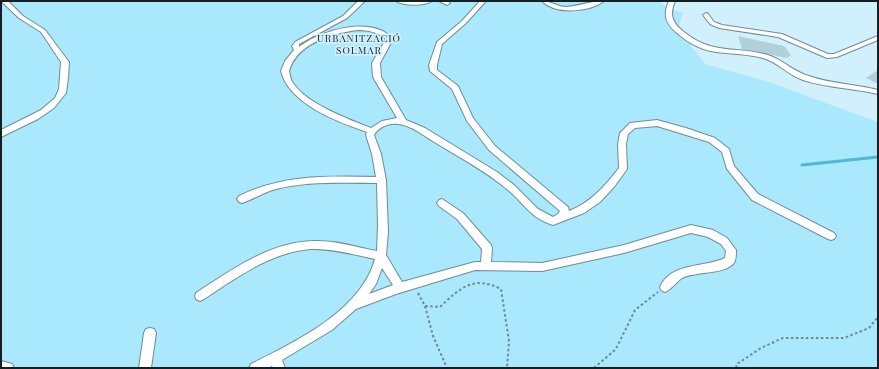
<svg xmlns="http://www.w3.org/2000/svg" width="879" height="369" font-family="'Playfair Display',serif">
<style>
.green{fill:#a9e8fd}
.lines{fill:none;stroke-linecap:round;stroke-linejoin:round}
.stream{stroke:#4eb8d8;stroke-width:3}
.building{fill:#b1d0db}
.minor-casing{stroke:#6e8c96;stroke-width:2}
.path{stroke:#71878f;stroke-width:2;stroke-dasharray:2.5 2.5;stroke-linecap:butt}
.minor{fill:#fff;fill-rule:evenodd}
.labels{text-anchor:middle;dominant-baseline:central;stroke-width:3.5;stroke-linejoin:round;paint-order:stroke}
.far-neighbourhood-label{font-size:10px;letter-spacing:1px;fill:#131f23;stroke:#d0f0fc}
</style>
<rect width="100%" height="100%" fill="#d0f0fc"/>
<path class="green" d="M1,1H658L668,8L683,13L678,29L705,64L766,81L878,122V368H1Z"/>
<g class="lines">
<path class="stream" d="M802,165L878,157"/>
</g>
<path class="building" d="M738,36L784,46L791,55L787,58L742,49Z
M878,70V84L866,78Z"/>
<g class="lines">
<defs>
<path id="minor" d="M1,1H8L23,16L45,30L69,62L68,78L66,93L54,108L38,119L1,137V130L41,110L55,98L59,89L61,62L41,32L19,18Z
M358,1H365L347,18L299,44V47C321,30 372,15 393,39L380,63L381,77L406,120L425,128L497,172L514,185L538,209L553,217L558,214L560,211L489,150L467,121L452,89L430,71L429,65L437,42L462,21L480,1H486L466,23L442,44L437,65V70L458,86L473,118L495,146L568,207L569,211C590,203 605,186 619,168L618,144L620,133L630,123L657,120L686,128L715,138L729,149L734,166L758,194L834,233L836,236L834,239L831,240L828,239L752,200L727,169L722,152L709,142L657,126L635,128L628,134L626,144L627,169L614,187L600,202L584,213L553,225C529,217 525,204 508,190C486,171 460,158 436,143C424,136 411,125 398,124C388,123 379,127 374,135L381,154L386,180L388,232L386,255L402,282L475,262H481L482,249L457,219L439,206L437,203L439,200L442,199L463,213L491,245L492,248L491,262L542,263L624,245L691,225L713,230L727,238L736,250C736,254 736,260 734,263C724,275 696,271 682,278C676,282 672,289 665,292L661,290L660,287C671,262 704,268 725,258L726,251L721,244L708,237L691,233L624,253L542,271L475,270L396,294L356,309L332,330L282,360L285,368H273L272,366L267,368H249L251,364C295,342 361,311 375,259C355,255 332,248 311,249C271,252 236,278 204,299L200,301L196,299L195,296L196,293C231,270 270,242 313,241C334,240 356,247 377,251L378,225L377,183C343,183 309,181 276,189C264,192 254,199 242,203L239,202L237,199L239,196C284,174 327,176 376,177L372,154L366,135L367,132C338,122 289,104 281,71L285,61L294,50L292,46L295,42L343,16ZM357,30C369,30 377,32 386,39L372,63L373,77L397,118L382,121L371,128C348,119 307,104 293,83C290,79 290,75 289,71C297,43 331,34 357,30ZM382,268L393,285L369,294L376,284Z
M396,1H432C424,6 404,6 396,1Z
M439,1H447L450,3L447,5Z
M542,1C551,1 557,7 566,7C579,6 591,1 604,1C590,12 555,15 542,1Z
M669,1H675C669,15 672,23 684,32C712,55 736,46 768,55C783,60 794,72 809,76C831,84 855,84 878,90V94C853,88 827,88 803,80C788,75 778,62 763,58C727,49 708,60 677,33C665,23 663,14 669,1Z
M706,13L708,14L714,22L722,25L782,34L828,54H834L878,36V40L837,57L827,58L778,37L719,28L710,24L703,15Z
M150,328L154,329L156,333L151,368H139L144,333L146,329Z
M1,361L12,364L14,368H1Z"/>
</defs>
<use href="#minor" class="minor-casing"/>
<path class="path" d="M418,293L425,306L440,307C460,288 473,275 501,289L509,341L507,368
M425,306L433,336L447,368
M594,368L616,349L635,310L658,292
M736,368L737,364L761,348L783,338H844L869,328L878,317"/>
<use href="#minor" class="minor"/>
</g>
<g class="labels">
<g class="far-neighbourhood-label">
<text x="359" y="38">URBANITZACIÓ<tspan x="359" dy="12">SOLMAR</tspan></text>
</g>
</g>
<rect width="879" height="369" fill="none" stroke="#131f23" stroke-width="4"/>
</svg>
